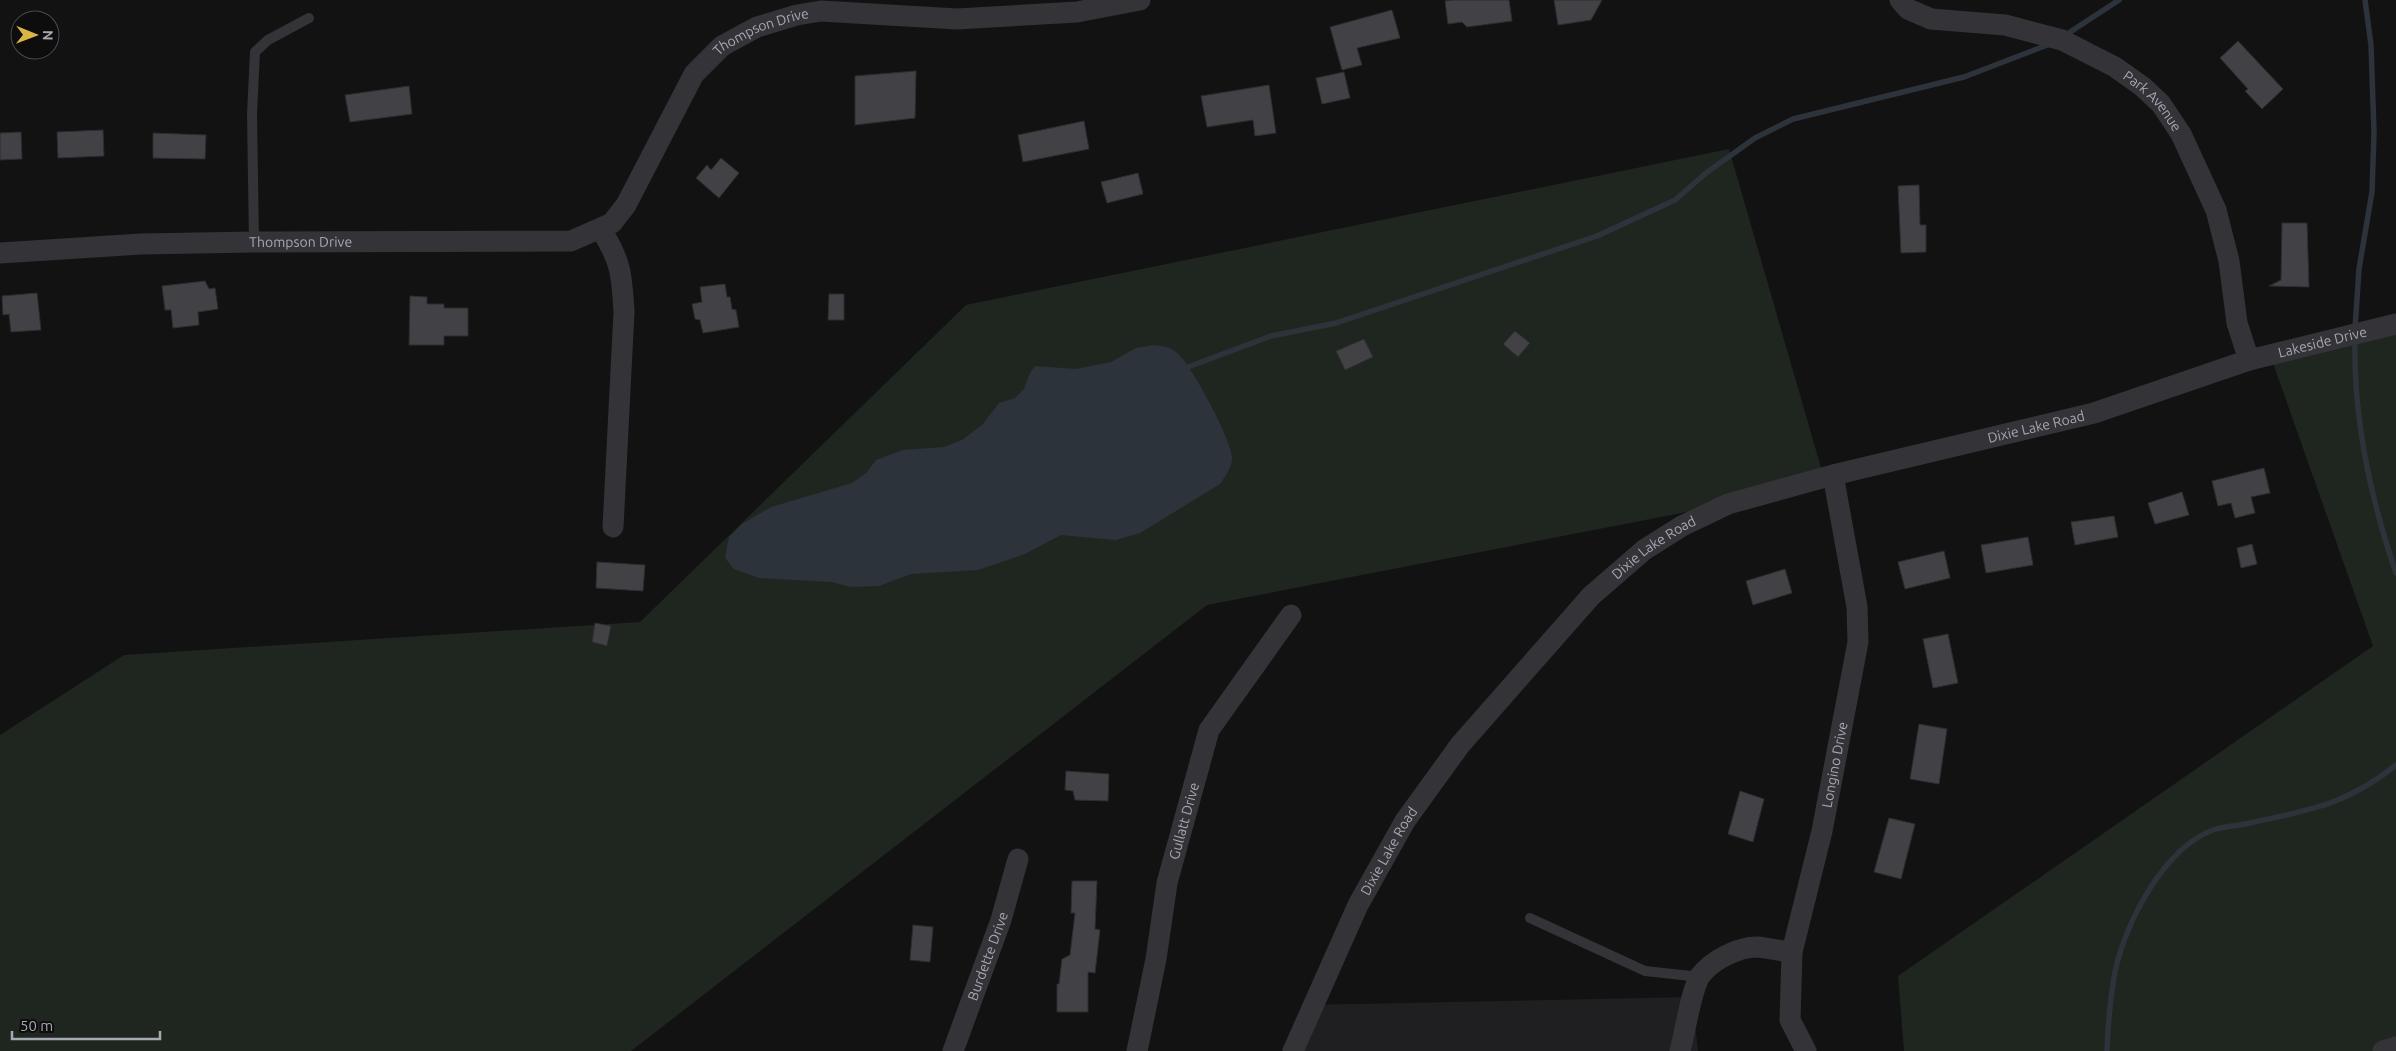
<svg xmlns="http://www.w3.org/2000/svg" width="2396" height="1051" font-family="Ubuntu,sans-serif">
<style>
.built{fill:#1f1e20}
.green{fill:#1f2620}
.water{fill:#2d333a}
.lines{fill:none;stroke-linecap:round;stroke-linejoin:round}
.stream{stroke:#2d333a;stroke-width:5.5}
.building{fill:#424246;stroke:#2d2c2f}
.lane{stroke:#343438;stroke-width:10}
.street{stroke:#343438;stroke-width:21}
.labels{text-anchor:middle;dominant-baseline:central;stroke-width:4;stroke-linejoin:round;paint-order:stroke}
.street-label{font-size:14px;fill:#a6a8b2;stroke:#0d0d0e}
</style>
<rect width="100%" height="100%" fill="#121213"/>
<path class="built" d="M1692,997L1698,1051H1286L1304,1005Z"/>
<path class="green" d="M1729,149L1826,485L1207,605L631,1051H0V735L124,655L640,622L966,305Z
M2396,325V1051H1904L1898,976L2373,646L2268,349Z"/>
<path class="water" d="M1154,345C1165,346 1174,348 1181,357C1194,371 1231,439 1232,457C1233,466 1225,477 1220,484L1140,533L1116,540L1061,535L1025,554L978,570L911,574L879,586L850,587L832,582L759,578L734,569L725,558L729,537L742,524L771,507L852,483L866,473L876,460L903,450L944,447L962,440L982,425L999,403L1015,398L1024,389L1030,373L1035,366L1076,369L1111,362L1136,348Z"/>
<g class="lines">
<path class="stream" d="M2064,36L2119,0
M2355,328L2359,269L2372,192L2374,133L2371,45L2365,0
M2355,338C2353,418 2370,497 2396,573
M1188,367L1271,336L1336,323L1597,236L1675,200L1706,173L1755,138L1793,119L1964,77L2050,44
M2107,1051C2108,1025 2110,998 2115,972C2125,923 2164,848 2213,830C2224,826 2238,826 2250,823C2309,810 2347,805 2396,765"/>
</g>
<path class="building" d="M1453,0H1509L1512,21L1467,27L1462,22L1448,24L1445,1Z
M1554,0H1602L1591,20L1558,25Z
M1392,10L1400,38L1357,48L1362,65L1342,70L1330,27Z
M2238,41L2283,89L2262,109L2245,91L2248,89L2220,58Z
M916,71L915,118L855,125V76Z
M1344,72L1350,98L1322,104L1316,78Z
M1269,85L1276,133L1255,136L1253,120L1207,127L1201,96Z
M409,86L412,114L350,122L345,95Z
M1084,121L1089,149L1023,162L1018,135Z
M103,130L104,156L58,158L57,132Z
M21,132L22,159L0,160V133Z
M153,133L206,135L205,159L153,158Z
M721,158L739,173L719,198L696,178L707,165L711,170Z
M1138,173L1143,194L1107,203L1101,182Z
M1919,185L1920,225H1926V252L1901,253L1898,186Z
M2282,223H2307L2309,287L2269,286L2281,280Z
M205,281L209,289L215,288L218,309L198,312L199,325L173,328L171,310H165L162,286Z
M725,284L727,297H730L732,309L736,310L739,327L703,333L700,320L695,319L692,304L702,302L700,287Z
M37,293L41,330L11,332L9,314L3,315L2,296Z
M829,294H844V320H828Z
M410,296L427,297V304H444V308H468V336H444V345H409Z
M1515,331L1530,343L1518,357L1503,344Z
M1364,339L1373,357L1345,370L1336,351Z
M2264,468L2270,493L2251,497L2255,513L2235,518L2231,503L2218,506L2212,481Z
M2182,492L2189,515L2155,524L2148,503Z
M2114,516L2118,537L2075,545L2071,522Z
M2028,537L2033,565L1986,573L1981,545Z
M2252,544L2257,564L2241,568L2237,548Z
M1944,551L1950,578L1905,589L1898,562Z
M597,562L645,565L643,591L596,588Z
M1785,569L1792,593L1753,605L1746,581Z
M595,623L611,626L607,646L592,642Z
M1948,634L1958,683L1933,688L1923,639Z
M1919,724L1947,729L1939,784L1910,779Z
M1066,771L1109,774L1108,801L1075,800L1073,791L1065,790Z
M1740,791L1764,799L1753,842L1728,834Z
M1889,818L1915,824L1901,879L1874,872Z
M1072,881H1097L1095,929L1100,930L1095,973L1088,972V1012H1057V984H1059L1062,959L1070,955L1075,913H1071Z
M913,925L933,927L930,962L910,960Z"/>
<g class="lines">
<path class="lane" d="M254,242L252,114L255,52L268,40L309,18
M1530,918L1645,971L1700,977"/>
<g class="street">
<path id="s1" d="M1900,0L1908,9L1931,19L2005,25L2062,40L2115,67L2143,87L2161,104L2181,134L2216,210L2229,261L2237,323L2249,360"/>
<path d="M601,230C621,260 622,276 624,312L613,527"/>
<path id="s2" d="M0,253L141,244L254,242L571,241L612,223L626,205L694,74L722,46L757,27L797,15L821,11L957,19L1077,12L1140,0"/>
<path id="s3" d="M953,1051L1001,920L1018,859"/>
<path id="s4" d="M1137,1051L1156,959L1167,883L1209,730L1291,615"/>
<path id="s5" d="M1293,1051L1358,905L1405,821L1460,745L1591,596L1644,550L1682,526L1728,504L1833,475L2094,413L2249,360L2396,324"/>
<path d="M1680,1051C1685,1033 1691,990 1700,976C1712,960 1738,947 1757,947C1769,948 1780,951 1792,952"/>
<path id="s6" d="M1806,1051L1790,1020L1792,952L1822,831L1858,642L1857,607L1833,475"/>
<path d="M2383,1051L2396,1047"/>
</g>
</g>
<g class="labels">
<g class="street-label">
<text stroke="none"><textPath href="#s2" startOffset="868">Thompson Drive</textPath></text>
<text stroke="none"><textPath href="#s1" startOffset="281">Park Avenue</textPath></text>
<text stroke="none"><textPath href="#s2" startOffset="301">Thompson Drive</textPath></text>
<text stroke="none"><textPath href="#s5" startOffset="1331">Lakeside Drive</textPath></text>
<text stroke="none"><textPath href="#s5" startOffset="1032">Dixie Lake Road</textPath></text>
<text stroke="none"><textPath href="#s5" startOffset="628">Dixie Lake Road</textPath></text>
<text stroke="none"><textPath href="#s6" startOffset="295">Longino Drive</textPath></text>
<text stroke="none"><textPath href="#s4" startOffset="235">Gullatt Drive</textPath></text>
<text stroke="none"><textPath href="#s5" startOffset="222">Dixie Lake Road</textPath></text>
<text stroke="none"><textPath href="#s3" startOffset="101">Burdette Drive</textPath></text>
</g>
</g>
<g transform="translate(35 35) rotate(91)"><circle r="24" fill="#0d0d0e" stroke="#4a4b50"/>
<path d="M0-4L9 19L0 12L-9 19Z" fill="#d9b545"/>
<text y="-8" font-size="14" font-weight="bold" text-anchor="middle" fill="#a6a8b2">N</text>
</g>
<path d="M12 1031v8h148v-8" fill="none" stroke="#a6a8b2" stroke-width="2.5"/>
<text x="20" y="1031" font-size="15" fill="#a6a8b2" stroke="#0d0d0e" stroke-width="4" paint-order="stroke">50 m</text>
</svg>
